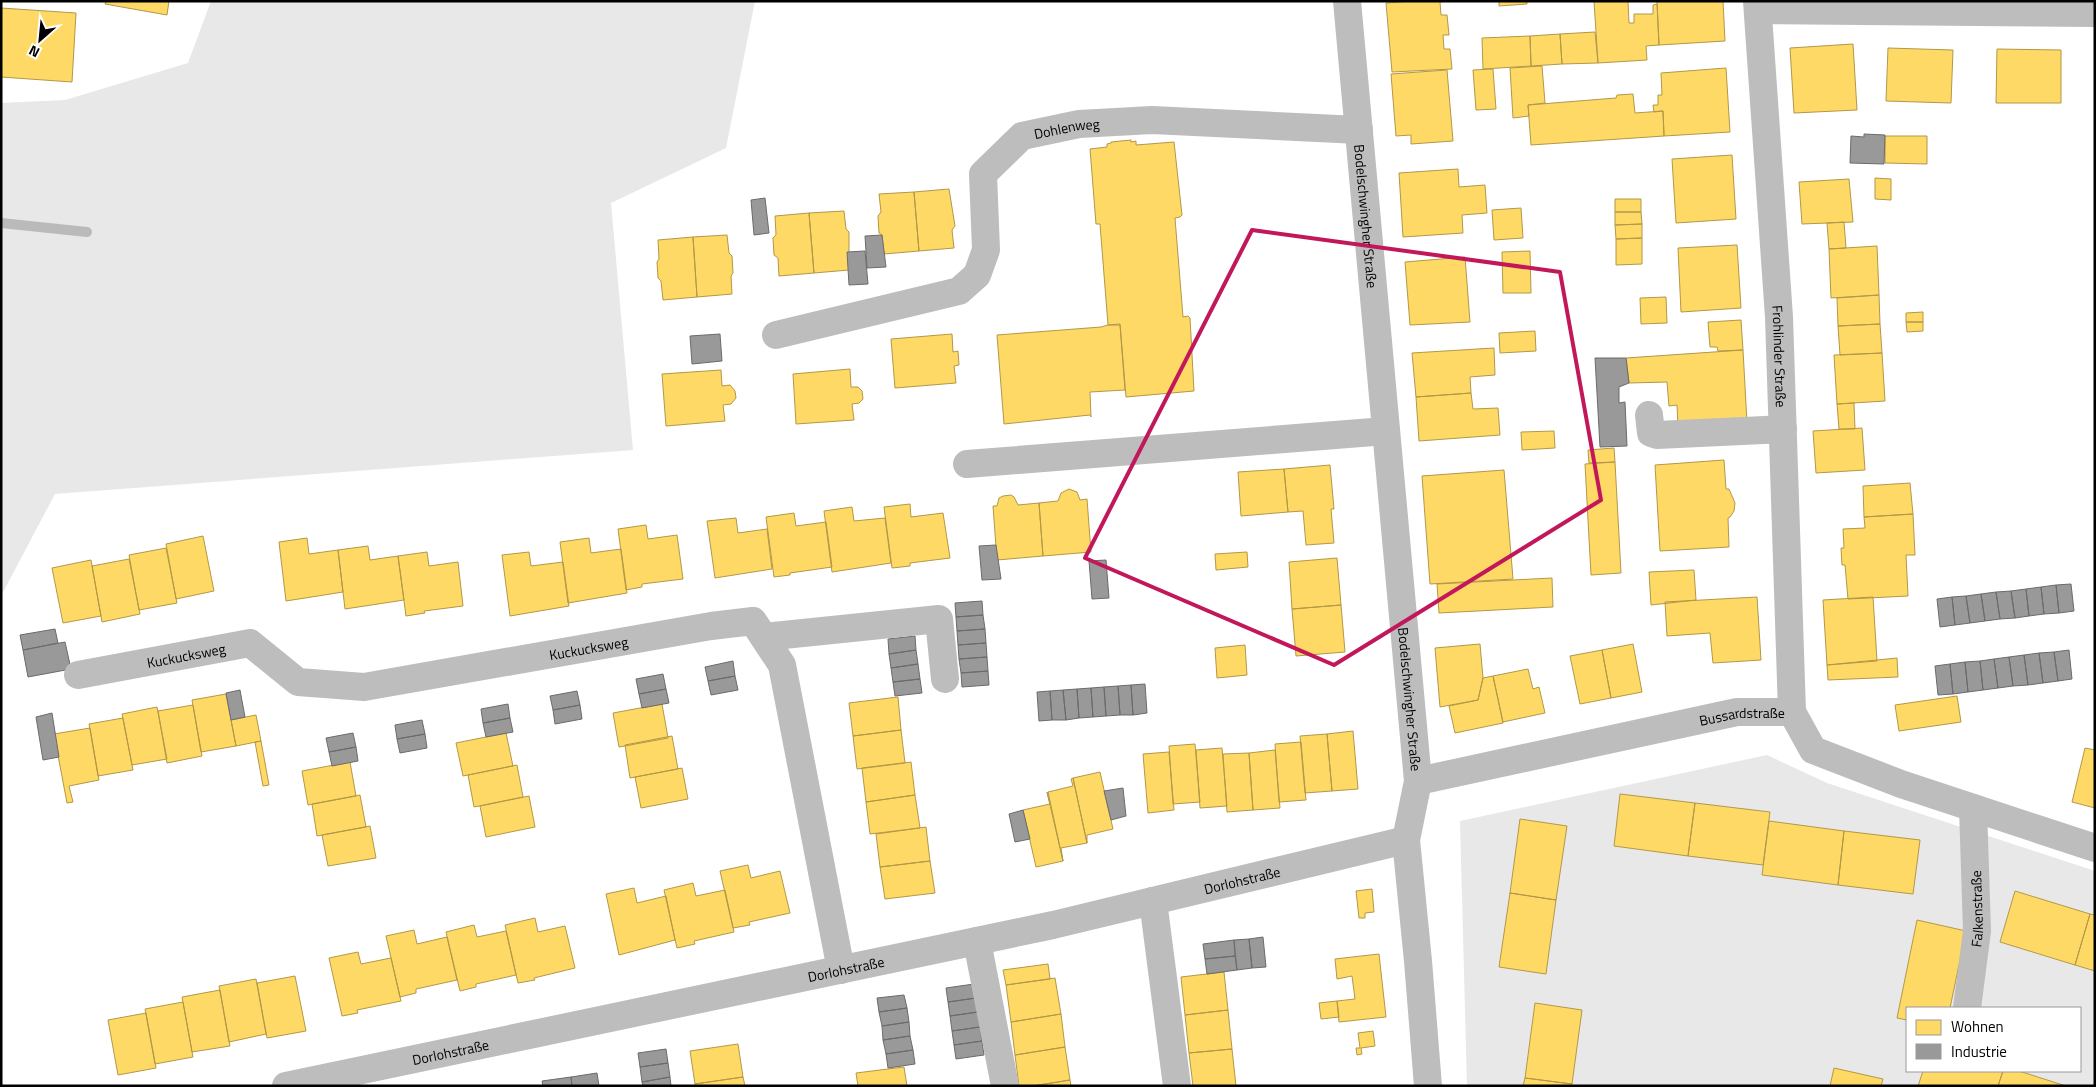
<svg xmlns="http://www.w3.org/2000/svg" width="2096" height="1087" font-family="'Titillium Web',sans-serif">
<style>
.green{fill:#e8e8e8;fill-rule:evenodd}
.homes{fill:#ffd966;stroke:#b29847}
.industry{fill:#999;stroke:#6b6b6b}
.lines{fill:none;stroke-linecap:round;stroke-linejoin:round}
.stream{stroke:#bababa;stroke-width:10}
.minor{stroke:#bdbdbd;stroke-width:28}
.marked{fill:none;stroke:#c2185b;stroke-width:4;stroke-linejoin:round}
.labels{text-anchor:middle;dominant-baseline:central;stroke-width:5;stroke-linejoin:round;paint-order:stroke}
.street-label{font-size:14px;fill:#000;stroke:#fff}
</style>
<rect width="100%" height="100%" fill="#fff"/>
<path class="green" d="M211,1H755L726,148L611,203L633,450L55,494L1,596V103L65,100L188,63Z
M1767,755L1827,783L2095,871V1086H1467L1460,821ZM1907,1008H2080V1071H1907Z"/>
<path class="homes" d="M106,1H169L167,15L105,4Z
M1412,1H1444L1440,2L1441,15H1447L1449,35H1443L1444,49H1450L1452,69L1392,72L1386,3Z
M1499,1H1527V4L1499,6Z
M1594,1H1628L1629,23H1634V14H1653V5L1657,4L1659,45L1646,46L1647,60L1598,63Z
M1657,1H1723L1725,41L1659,45Z
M1,8L76,13L72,82L1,77Z
M1595,32L1598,63L1562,64L1560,34Z
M1560,34L1562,64L1531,66L1530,36Z
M1530,36L1531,66L1483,69L1482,38Z
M1853,44L1857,110L1794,113L1790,48Z
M1888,48L1953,50L1951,103L1886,101Z
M1997,49L2061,50V103H1996Z
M1542,66L1545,103L1528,105L1529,116L1513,118L1510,68Z
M1726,68L1730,132L1664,136L1663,111L1654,112L1653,105H1658V95H1662L1661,73Z
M1493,69L1496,109L1476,110L1473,70Z
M1447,70L1453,141L1411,144V135L1396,136L1391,74Z
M1633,94L1635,113L1663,111L1664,136L1531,145L1528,105L1616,98L1617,95Z
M1885,136H1927V164L1885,163Z
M1131,140V142L1136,141V145L1174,142L1182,215L1180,217L1175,218L1183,317L1188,316L1190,318L1194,391L1126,397L1120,324L1108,325L1100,224H1096L1090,149L1107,147V144L1111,143V142Z
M1732,155L1736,219L1676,223L1672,159Z
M1458,169L1459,187L1485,185L1487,213L1462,215L1463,233L1403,237L1399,173Z
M1875,178L1891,179V200L1875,199Z
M1849,179L1853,222L1802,224L1799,182Z
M949,189L955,226L952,230L954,248L919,251L914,192Z
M914,192L919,251L884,254L882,235L879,233L878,216L881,212L879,194Z
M1615,199H1641V212H1615Z
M1521,208L1523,238L1494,240L1492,210Z
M844,211L846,229L849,232V270L814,273L809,213Z
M1615,212H1641L1642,224L1615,225Z
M809,213L814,273L779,276L778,258L774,255L773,238L776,235L775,216Z
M1844,222L1846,248L1829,249L1827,223Z
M1642,224V238L1616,239L1615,225Z
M727,235L729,253L732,256L733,273L731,276L732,294L697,297L693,237Z
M693,237L697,297L663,300L661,281L658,278L657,262L659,259L658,240Z
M1642,238V264L1616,265V239Z
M1737,245L1741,308L1681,312L1678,248Z
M1877,246L1879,295L1831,298L1829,249Z
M1530,251L1531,293H1503L1502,252Z
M1465,257L1470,322L1410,325L1405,262Z
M1879,295L1880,324L1838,326L1837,298Z
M1666,297L1667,323L1641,324L1640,298Z
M1923,312V322H1906V313Z
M1741,320L1743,350L1718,351L1717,347H1710L1708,322Z
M1906,322H1923V331L1907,332Z
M1880,324L1882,353L1840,355L1838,326Z
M1108,325H1120L1125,390L1090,392L1091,417L1090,415L1004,424L997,335L1101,327Z
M1535,331L1536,351L1500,353L1499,333Z
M952,334L953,352L958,351L959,365L954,366L956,383L895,388L891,339Z
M1494,348L1495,375L1470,377L1471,393L1416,397L1412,353Z
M1743,350L1747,423L1678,427L1677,405L1669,406L1667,382L1629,383L1626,358Z
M1882,353L1885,401L1837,404L1834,355Z
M850,369L851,387H858L862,391L863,399L859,403L852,404L854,420L796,424L793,374Z
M721,370L722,386L730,385L735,391L736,398L731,404L723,405L725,421L666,426L662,374Z
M1471,393L1473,409L1498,408L1500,435L1419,441L1416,397Z
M1854,403L1855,429H1839L1837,404Z
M1862,428L1865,470L1816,473L1813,431Z
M1554,431L1555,448L1522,450L1521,432Z
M1614,448L1615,462L1589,463L1588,450Z
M1724,460L1726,489H1729L1735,503L1734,511L1730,517L1728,518L1729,547L1660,551L1655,465Z
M1615,462L1621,573L1591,575L1585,464Z
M1330,465L1334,509H1331L1334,543L1306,545L1303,511L1288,512L1284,469Z
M1284,469L1288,512L1241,516L1238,472Z
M1504,470L1513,579L1430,584L1422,476Z
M1910,483L1913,514L1864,517L1863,486Z
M1069,489L1077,492L1080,500L1087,499L1091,552L1043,556L1039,503L1058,501L1061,493Z
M1011,495L1014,497L1018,505L1039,503L1043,556L997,560L993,506H997L999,498L1003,496Z
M910,504L911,517L943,513L950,558L910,563V566L892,568L884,507Z
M852,507L854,521L885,518L891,563L832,572L824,511Z
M794,513L796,526L826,522L832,567L790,573V575L774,577L766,517Z
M1913,514L1915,555H1906L1908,596L1848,599L1845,565H1842L1841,548H1844L1843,529L1865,528L1864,517Z
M736,518L738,533L767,529L772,569L715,578L707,521Z
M646,525L648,539L677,535L683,579L642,584V587L626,590L618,529Z
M203,536L214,591L176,599L166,544Z
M307,538L309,554L338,550L343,592L286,601L279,542Z
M589,538L591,553L621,549L627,593L568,603L560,542Z
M368,546L370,560L398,556L404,600L345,609L338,550Z
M166,548L177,603L139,610L129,555Z
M427,552L429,566L458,562L463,606L424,611L425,613L406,616L398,556Z
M529,552L531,566L563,562L569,606L510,616L502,555Z
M1247,552L1248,567L1216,570L1215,554Z
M1337,558L1341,605L1292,609L1289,562Z
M129,559L140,614L102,622L92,566Z
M91,560L101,616L63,623L52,568Z
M1694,570L1696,600L1651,605L1649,572Z
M1552,578L1553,607L1439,613L1437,584Z
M1757,597L1761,660L1713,663L1710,633L1667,636L1665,602Z
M1873,597L1877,661L1827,665L1823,600Z
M1341,605L1345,652L1296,656L1292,609Z
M1480,644L1483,678L1478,700L1440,707L1435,648Z
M1633,644L1642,692L1611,698L1602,650Z
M1245,645L1247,675L1217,678L1215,648Z
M1602,650L1611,698L1580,704L1570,656Z
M1897,658L1898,677L1828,680L1827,665Z
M1528,669L1533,689L1539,687L1545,713L1503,722L1493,676Z
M1493,676L1503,723L1455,733L1449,706L1478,700L1483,678Z
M226,694L236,746L201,752L192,700Z
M1957,696L1961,722L1899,731L1895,705Z
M898,697L901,730L853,736L849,703Z
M662,704L668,738L619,747L613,713Z
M193,705L202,756L167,763L158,711Z
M157,707L167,759L132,765L122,714Z
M256,715L261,741L236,746L231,720Z
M123,718L133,770L98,776L89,724Z
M90,728L99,780L69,786L73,802L67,803L54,734Z
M901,730L905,763L857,769L853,736Z
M1353,731L1358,789L1332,791L1327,734Z
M506,733L513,766L463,776L456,743Z
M1327,734L1332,791L1305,793L1300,736Z
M672,736L678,769L630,778L625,745Z
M261,741L269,785L263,786L255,742Z
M1301,742L1306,800L1279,802L1275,744Z
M1195,744L1200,802L1173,804L1169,746Z
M1222,748L1227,806L1200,808L1196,750Z
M2085,748L2095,750V808L2072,802Z
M1275,750L1280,808L1253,810L1249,753Z
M1169,752L1174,810L1148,813L1143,754Z
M1249,753L1253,810L1227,812L1223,754Z
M350,762L356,796L308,805L302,771Z
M911,762L915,795L866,802L862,768Z
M517,765L523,797L474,807L468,775Z
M682,768L688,799L641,808L635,777Z
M1100,772L1113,829L1087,835V843L1073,778Z
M1073,778L1087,843L1061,848L1063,861L1048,792L1073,786L1071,779Z
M1047,792L1063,861L1036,867L1023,810L1050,804Z
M1620,794L1695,803L1688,856L1614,846Z
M360,795L366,827L317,836L312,804Z
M915,795L920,828L870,834L866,802Z
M529,796L535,827L486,837L480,806Z
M1695,803L1770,812L1763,865L1688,856Z
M1520,819L1567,826L1556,900L1510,893Z
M1769,821L1844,831L1838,885L1762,875Z
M370,826L376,858L328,866L322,835Z
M926,827L930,861L880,867L876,834Z
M1844,831L1920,840L1913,894L1838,885Z
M930,861L935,893L885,899L880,867Z
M748,865L751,878L780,871L790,913L749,922L750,925L733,928L720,871Z
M693,883L696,896L725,890L734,932L694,941L695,944L677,948L664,890Z
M634,888L637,903L666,896L675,940L619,955L606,894Z
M1372,889L1374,912L1365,913V918H1359L1356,891Z
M2015,891L2090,914L2075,965L2000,942Z
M1510,893L1556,900L1546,974L1499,967Z
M2090,914L2095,915V971L2075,965Z
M535,918L538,932L565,926L575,968L534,978L535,980L518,983L505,925Z
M1917,920L1966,931L1950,1008H1907V1020L1897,1018Z
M474,925L477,937L506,931L516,975L476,984V987L460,991L446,932Z
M414,930L417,944L447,937L457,980L416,989V993L400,997L386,936Z
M358,952L361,964L391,958L401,1001L357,1010L358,1013L342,1016L329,958Z
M1379,954L1386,1017L1339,1022L1337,1001L1355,999L1352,976L1337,979L1335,959Z
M1048,964L1050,979L1006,985L1003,970Z
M1224,972L1228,1010L1185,1015L1181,977Z
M295,976L306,1031L267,1038L257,983Z
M1055,978L1061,1014L1011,1022L1006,985Z
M256,979L266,1034L229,1042L219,986Z
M220,990L230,1046L192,1052L182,997Z
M1337,1001L1339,1017L1321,1019L1319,1003Z
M183,1002L193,1057L155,1064L145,1009Z
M1535,1003L1582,1010L1572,1084L1525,1078Z
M1228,1010L1232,1049L1189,1053L1185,1015Z
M146,1013L156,1068L118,1075L108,1020Z
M1061,1014L1065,1047L1015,1055L1011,1022Z
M1373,1031L1375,1046L1361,1048L1362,1054L1357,1055L1356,1048H1360L1358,1033Z
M738,1044L743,1077L695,1084L690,1051Z
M1065,1047L1070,1080L1033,1086H1019L1015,1055Z
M1232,1049L1236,1086H1193L1189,1053Z
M904,1067L907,1086H858L856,1073Z
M1834,1068L1883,1079L1881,1086H1830Z
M1923,1071H2003L1998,1086H1918Z
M2003,1071H2019L2066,1086H1998Z
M743,1077L745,1086H696L695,1084Z
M1525,1078L1572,1084L1571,1086H1523Z
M1070,1080L1071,1086H1033Z"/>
<path class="industry" d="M1864,134L1885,135L1884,164L1850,163L1851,136L1864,137Z
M765,198L769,233L754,235L751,200Z
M882,235L886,267L867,268L865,236Z
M865,251L868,284L849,285L847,252Z
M720,334L722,361L692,364L690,336Z
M1595,358H1626L1629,383L1619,387V403L1625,402L1627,446L1600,447Z
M996,545L1001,579L982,580L979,546Z
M1106,560L1109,598L1092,599L1089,561Z
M2071,584L2074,611L2059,613L2056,585Z
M2056,585L2059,613L2044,614L2041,587Z
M2041,587L2044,614L2029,616L2026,589Z
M2026,589L2029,616L2015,618L2011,591Z
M2011,591L2015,618L2000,619L1996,592Z
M1996,592L2000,619L1985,621L1981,594Z
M1981,594L1985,621L1970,623L1966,596Z
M1966,596L1970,623L1955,625L1952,597Z
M1952,597L1955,625L1940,627L1937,599Z
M982,601L983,615L956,617L955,603Z
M983,615L985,629L957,631L956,617Z
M55,629L58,643L23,650L20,635Z
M985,629L986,643L958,645L957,631Z
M915,636L916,650L889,654L888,639Z
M65,642L71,669L28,677L23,650Z
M986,643L987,657L959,659L958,645Z
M916,650L918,664L891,668L889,654Z
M2069,650L2072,679L2058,681L2054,652Z
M2054,652L2058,681L2043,683L2039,653Z
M2039,653L2043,683L2028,685L2024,655Z
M2024,655L2028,685L2013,686L2009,657Z
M987,657L988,671L961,673L959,659Z
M2009,657L2013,686L1998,688L1994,659Z
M1994,659L1998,688L1983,690L1980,661Z
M733,661L735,676L708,681L705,667Z
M1980,661L1983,690L1968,692L1965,662Z
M1965,662L1968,692L1953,694L1950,664Z
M918,664L920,679L893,682L891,668Z
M1950,664L1953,694L1938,695L1935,666Z
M988,671L989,685L962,687L961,673Z
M663,674L666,689L639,694L636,679Z
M735,676L738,690L711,695L708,681Z
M920,679L922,693L895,696L893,682Z
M1145,684L1147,713L1133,715L1131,685Z
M1131,685L1133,715H1120L1118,686Z
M1118,686L1120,715L1106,716L1104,687Z
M1104,687L1106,716L1093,717L1091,688Z
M1091,688L1093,717L1079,718L1077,689Z
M666,689L669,703L642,708L639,694Z
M1077,689L1079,718L1066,720L1063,690Z
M240,690L245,717L231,720L226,693Z
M1063,690L1066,720H1052L1050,691Z
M577,691L580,705L553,710L550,696Z
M1050,691L1052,720L1039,721L1037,692Z
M508,704L510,718L483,723L481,709Z
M580,705L582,719L555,724L553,710Z
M52,713L59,757L43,760L36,717Z
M510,718L513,732L486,737L483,723Z
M422,720L425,734L397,739L395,725Z
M353,733L356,747L329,752L326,738Z
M425,734L427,748L400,753L397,739Z
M356,747L358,761L332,766L329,752Z
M1123,788L1126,816L1111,820L1104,791Z
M1023,810L1030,839L1015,842L1009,814Z
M1263,937L1266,967L1252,968L1249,939Z
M1249,939L1252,968L1237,970L1234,940Z
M1234,940L1235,956L1205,959L1203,944Z
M1235,956L1237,970L1207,974L1205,959Z
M974,984L976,998L948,1002L946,988Z
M904,995L907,1008L879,1012L877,998Z
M976,998L978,1012L950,1016L948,1002Z
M907,1008L909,1022L882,1026L879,1012Z
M978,1012L980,1027L952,1031L950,1016Z
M909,1022L910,1036L883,1040L882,1026Z
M980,1027L982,1041L954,1045L952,1031Z
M910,1036L913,1050L886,1054L883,1040Z
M982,1041L984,1055L956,1059L954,1045Z
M666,1049L668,1063L640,1067L638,1053Z
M913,1050L915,1064L888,1068L886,1054Z
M668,1063L670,1077L642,1082L640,1067Z
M597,1073L599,1086H572L571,1077Z
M571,1077L572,1086H543L542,1081Z
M670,1077L671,1086H643L642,1082Z"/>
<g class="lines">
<path class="stream" d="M1,223L87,232"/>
<g class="minor">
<path id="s1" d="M1347,1L1418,781L1406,840L1418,961L1428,1086"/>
<path id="s2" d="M1757,1L1779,317L1792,712"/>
<path d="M1758,10L2095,13"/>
<path id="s3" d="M776,335L959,291L977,275L986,250L983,174L1022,136L1079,124L1152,120L1359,130"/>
<path d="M1649,415L1651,433L1657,435L1783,429"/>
<path d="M967,464L1386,431"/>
<path d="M764,637L939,619L945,679"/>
<path id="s4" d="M78,675L250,643L298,682L364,687L711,626L753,621L782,665L841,970"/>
<path id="s5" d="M1418,781L1737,712H1792L1813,750L1901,784L2095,848"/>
<path d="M1153,901L1177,1086"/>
<path d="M977,941L1005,1086"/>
<path id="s6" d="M1967,1008L1977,931L1973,808"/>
<path id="s7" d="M286,1086L1053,925L1406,840"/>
</g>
</g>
<path class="marked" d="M1252,230L1560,272L1601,500L1334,665L1085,558Z"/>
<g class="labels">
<g class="street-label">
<text stroke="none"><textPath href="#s3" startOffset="415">Dohlenweg</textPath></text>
<text stroke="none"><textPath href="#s1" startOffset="216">Bodelschwingher Straße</textPath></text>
<text stroke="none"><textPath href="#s2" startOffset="356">Frohlinder Straße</textPath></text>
<text stroke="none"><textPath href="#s4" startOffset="531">Kuckucksweg</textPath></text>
<text stroke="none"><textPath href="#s4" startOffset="110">Kuckucksweg</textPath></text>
<text stroke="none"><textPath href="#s1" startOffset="701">Bodelschwingher Straße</textPath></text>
<text stroke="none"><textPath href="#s5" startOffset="331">Bussardstraße</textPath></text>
<text stroke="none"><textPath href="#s7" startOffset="978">Dorlohstraße</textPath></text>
<text stroke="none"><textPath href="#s6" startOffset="100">Falkenstraße</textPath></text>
<text stroke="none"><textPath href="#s7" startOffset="572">Dorlohstraße</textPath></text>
<text stroke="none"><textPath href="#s7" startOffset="168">Dorlohstraße</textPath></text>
</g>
</g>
<rect width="2096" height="1087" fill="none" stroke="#000000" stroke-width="5"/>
<rect x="1906" y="1007" width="175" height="65" fill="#ffffff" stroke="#999999"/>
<rect x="1916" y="1020" width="25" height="15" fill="#ffd966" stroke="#999999"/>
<text x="1951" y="1032" font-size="15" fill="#000000">Wohnen</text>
<rect x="1916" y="1044" width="25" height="15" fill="#999999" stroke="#999999"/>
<text x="1951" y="1057" font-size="15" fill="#000000">Industrie</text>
<g transform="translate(40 40) rotate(207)" stroke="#ffffff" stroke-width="4" paint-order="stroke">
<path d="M0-4L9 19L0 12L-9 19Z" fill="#000000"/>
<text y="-8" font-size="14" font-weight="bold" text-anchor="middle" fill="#000000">N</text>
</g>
</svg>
